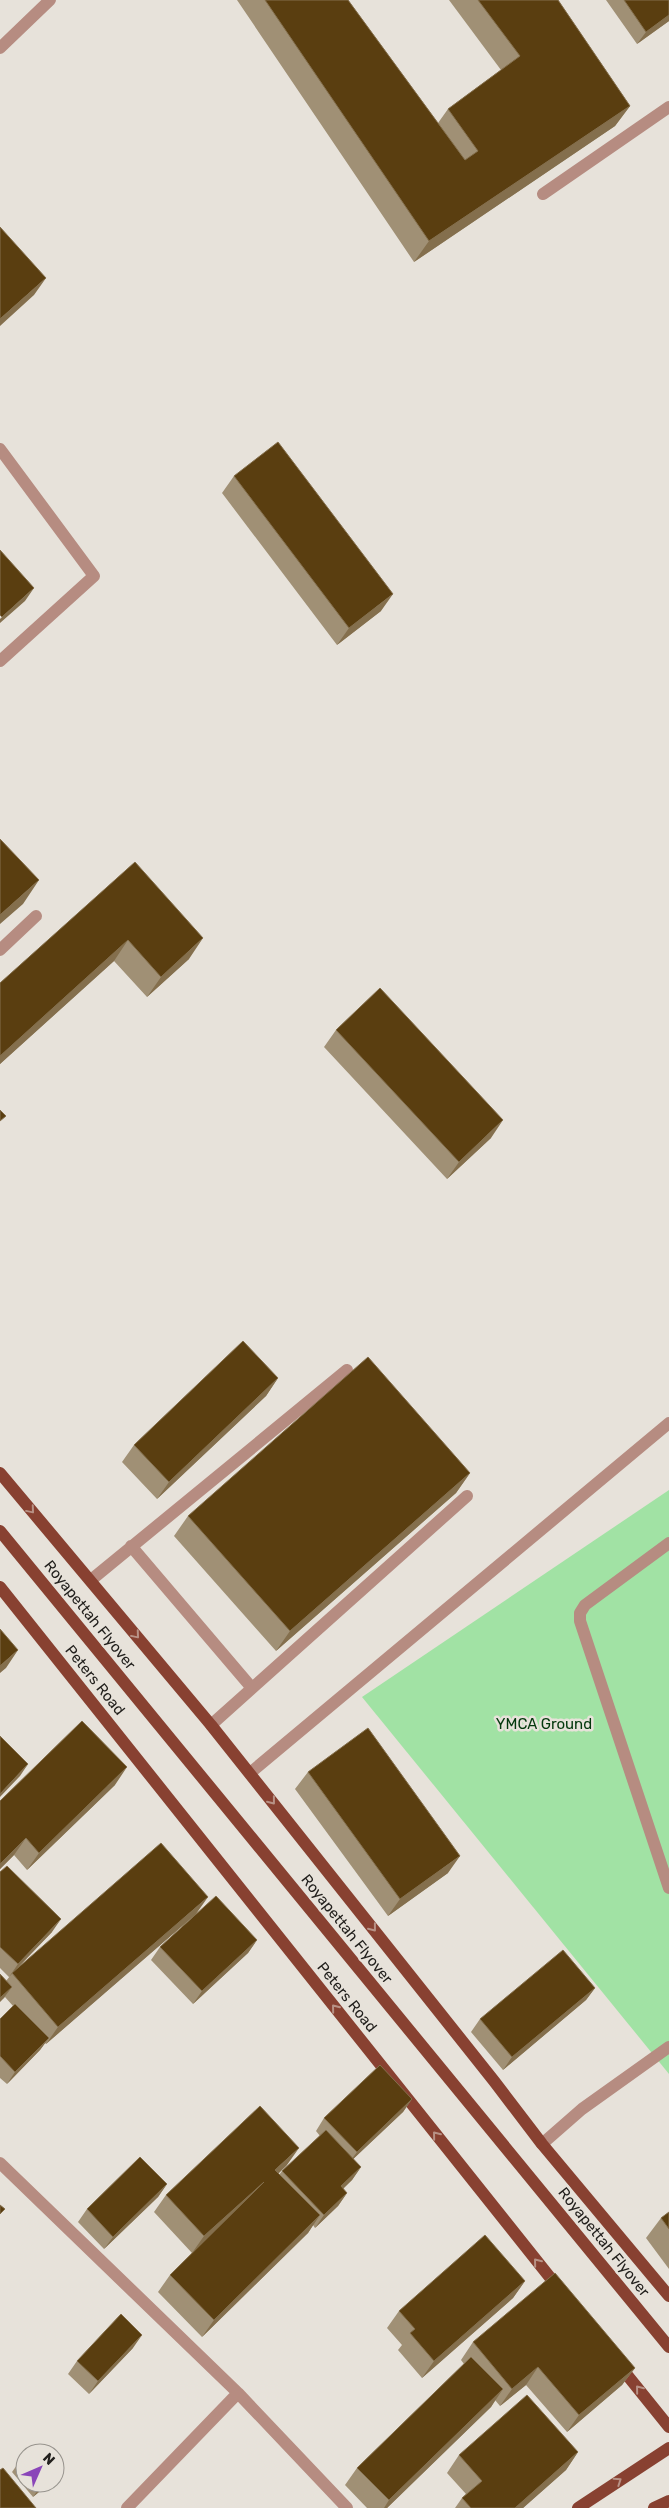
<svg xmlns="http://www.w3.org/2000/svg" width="669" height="2508" font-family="Rubik,sans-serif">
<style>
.green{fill:#a1e2a4}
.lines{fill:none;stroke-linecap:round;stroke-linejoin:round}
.minor{stroke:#b68c81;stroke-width:12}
.major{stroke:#884131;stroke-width:12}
.wall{fill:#a09075}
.shaded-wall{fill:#846f4d}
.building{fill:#5a3e10;stroke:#846f4d}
.oneway{stroke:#b89286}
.labels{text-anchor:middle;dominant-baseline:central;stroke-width:5;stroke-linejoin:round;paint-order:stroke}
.street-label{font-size:15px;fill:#22201d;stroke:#e7e2da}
.park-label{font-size:15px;fill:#02380c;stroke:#e7e2da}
</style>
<rect width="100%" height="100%" fill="#e7e2da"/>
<path class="green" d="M669,1490V2074L362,1697Z"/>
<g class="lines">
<path class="minor" d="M0,48L50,0
M543,194L669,107
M0,449L94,576L0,661
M0,950L36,916
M669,1543L585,1605L580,1613V1621L669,1888
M131,1546L252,1688
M91,1580L347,1370
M211,1725L467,1496
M250,1773L669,1423
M542,2144L582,2109L669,2047
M0,2163L238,2393L347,2508
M127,2508L238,2393"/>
<path class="major" d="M0,1473L211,1725L494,2081L542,2144L669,2296
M0,1531L669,2347
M0,1587L560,2290
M619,2365L669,2427
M578,2508L669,2448
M654,2508L669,2501"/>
</g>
<path class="wall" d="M237,0H348L438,123L448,109L501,70L449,0H558L630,106L615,126L414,262Z
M606,0H669V21L637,44Z
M234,476L381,611L337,645L222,493Z
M135,862L189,959L147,997L114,961L0,1064V983Z
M336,1030L491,1138L447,1179L324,1047Z
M278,1378L266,1396L157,1499L122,1462L134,1445Z
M470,1473L456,1493L276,1651L174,1536L188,1516Z
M308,1772L448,1873L388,1916L295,1789Z
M115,1785L27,1870L14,1855L0,1869V1801Z
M0,1872L52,1932L16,1969L196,1914L46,2044L45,2043L40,2050L7,2084L0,2078V2019L13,2006L5,1997L3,1999L6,1981L10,1976L9,1977L0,1968Z
M257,1940L248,1953L193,2004L151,1960L160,1947Z
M595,1988L586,2000L503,2070L471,2032L480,2019Z
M412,2099L403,2112L353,2159L361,2167L352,2180L343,2189L347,2193L338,2206L315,2228L313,2225L308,2233L202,2337L158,2292L170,2275L192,2253L154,2212L166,2195L287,2165L278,2174L279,2175L282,2171L320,2136L316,2131L324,2118Z
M167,2184L158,2197L104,2249L78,2222L87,2209Z
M669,2212V2269L646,2238L661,2218Z
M525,2281L513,2298L422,2378L398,2350L402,2345L387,2328L399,2311Z
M473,2342L635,2368L622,2385L567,2432L526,2385L500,2406L495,2400L491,2407L387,2508H367L345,2485L357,2468L464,2364L461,2360Z
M133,2348L89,2394L68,2374L77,2361Z
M578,2452L566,2470L523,2508H455L462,2498L466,2494L447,2473L459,2455Z
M25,2459V2483H49L46,2486L33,2497L12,2472L17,2465Z"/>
<path class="shaded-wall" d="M669,15V21L637,44L646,32Z
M630,106L615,126L414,262L429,241Z
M46,278L34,295L0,326V319Z
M34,588L25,601L0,623V619L2,617Z
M393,594L381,611L337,645L349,628Z
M39,880L23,904L0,924V915Z
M203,938L189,959L147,997L161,977Z
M128,940L114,961L0,1064V1056Z
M503,1120L491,1138L447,1179L459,1162Z
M278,1378L266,1396L157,1499L169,1482Z
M470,1473L456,1493L276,1651L290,1631Z
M18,1650L6,1668L0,1673V1666Z
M28,1764L20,1776L0,1797V1794Z
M127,1767L115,1785L27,1870L39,1853Z
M26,1838L14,1855L0,1869V1864Z
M460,1856L448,1873L388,1916L400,1899Z
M208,1897L196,1914L46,2044L58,2027Z
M61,1919L52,1932L9,1977L18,1964Z
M257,1940L248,1953L193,2004L202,1991Z
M12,1987L3,1999L0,2002V1998Z
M595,1988L586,2000L503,2070L512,2057Z
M49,2038L40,2050L7,2084L15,2072Z
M412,2099L403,2112L348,2164L357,2152Z
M299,2148L287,2165L263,2188L275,2170Z
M361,2167L352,2180L332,2199L341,2186Z
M264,2182L192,2253L204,2236Z
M167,2184L158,2197L104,2249L113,2237Z
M347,2193L338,2206L315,2228L324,2215Z
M320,2215L308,2233L202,2337L214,2320Z
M525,2281L513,2298L422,2378L434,2361Z
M142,2335L133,2348L89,2394L98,2381Z
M538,2367L526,2385L500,2406L512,2389Z
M635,2368L622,2385L567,2432L579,2415Z
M503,2389L491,2407L387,2508H384L389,2500Z
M578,2452L566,2470L523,2508H515Z
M47,2483H49L46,2486L33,2497L38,2490Z"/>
<path class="building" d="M265,0H348L465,160L478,151L448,109L520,56L478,0H558L630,106L429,241Z
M624,0H669V15L646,32Z
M0,227L46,278L0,319Z
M278,442L393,594L349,628L234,476Z
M0,550L34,588L2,617L0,615Z
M0,839L39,880L0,915Z
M135,862L203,938L161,977L128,940L0,1056V983Z
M380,988L503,1120L459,1162L336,1030Z
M0,1110L6,1116L0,1121Z
M243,1341L278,1378L169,1482L134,1445Z
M368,1357L470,1473L290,1631L188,1516Z
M0,1629L18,1650L0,1666Z
M82,1721L127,1767L39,1853L26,1838L0,1864V1801Z
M368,1728L460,1856L400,1899L308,1772Z
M0,1736L28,1764L0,1794Z
M161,1843L208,1897L58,2027L12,1973Z
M7,1866L61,1919L18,1964L0,1947V1872Z
M216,1896L257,1940L202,1991L160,1947Z
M563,1950L595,1988L512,2057L480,2019Z
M0,1974L12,1987L0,1998Z
M15,2004L49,2038L15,2072L0,2056V2019Z
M380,2065L412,2099L357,2152L324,2118Z
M260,2106L299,2148L275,2170L320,2215L214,2320L170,2275L264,2182L204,2236L166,2195Z
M326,2130L361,2167L341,2186L347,2193L324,2215L282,2171Z
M140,2157L167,2184L113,2237L87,2209Z
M0,2205L5,2209L0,2214Z
M669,2212V2229L661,2218Z
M485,2235L525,2281L434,2361L410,2333L415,2329L399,2311Z
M555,2273L635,2368L579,2415L538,2367L512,2389L473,2342Z
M121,2314L142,2335L98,2381L77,2361Z
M471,2357L503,2389L389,2500L357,2468Z
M527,2395L578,2452L515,2508H471L462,2498L482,2481L459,2455Z
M25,2459V2475L17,2465Z
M3,2468L36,2508H0V2470Z
M32,2483H47L38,2490Z"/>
<defs><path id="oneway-chevron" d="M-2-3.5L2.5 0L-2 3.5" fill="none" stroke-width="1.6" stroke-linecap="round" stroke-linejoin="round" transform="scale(1.25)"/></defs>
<g class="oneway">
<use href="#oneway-chevron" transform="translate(31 1510) rotate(50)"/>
<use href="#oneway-chevron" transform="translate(136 1635) rotate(50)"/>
<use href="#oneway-chevron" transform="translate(272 1801) rotate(52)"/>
<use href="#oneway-chevron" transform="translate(373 1928) rotate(52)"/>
<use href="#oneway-chevron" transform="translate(335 2008) rotate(-129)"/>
<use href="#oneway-chevron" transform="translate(436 2135) rotate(-129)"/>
<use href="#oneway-chevron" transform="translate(537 2262) rotate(-129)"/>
<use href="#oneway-chevron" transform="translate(639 2389) rotate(-129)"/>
<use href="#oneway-chevron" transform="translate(618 2481) rotate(-34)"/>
</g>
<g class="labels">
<g class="street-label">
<text transform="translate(90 1615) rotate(51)">Royapettah Flyover</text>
<text transform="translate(95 1680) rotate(51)">Peters Road</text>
<text transform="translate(347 1929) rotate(51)">Royapettah Flyover</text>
<text transform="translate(347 1997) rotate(51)">Peters Road</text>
<text transform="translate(604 2242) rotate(51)">Royapettah Flyover</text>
</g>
<g class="park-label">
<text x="544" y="1724">YMCA Ground</text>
</g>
</g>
<g transform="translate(40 2468) rotate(45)"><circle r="24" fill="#e7e2da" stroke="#98948e"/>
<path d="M0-4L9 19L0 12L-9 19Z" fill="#8a45b9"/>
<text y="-8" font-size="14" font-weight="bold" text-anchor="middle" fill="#22201d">N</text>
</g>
</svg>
